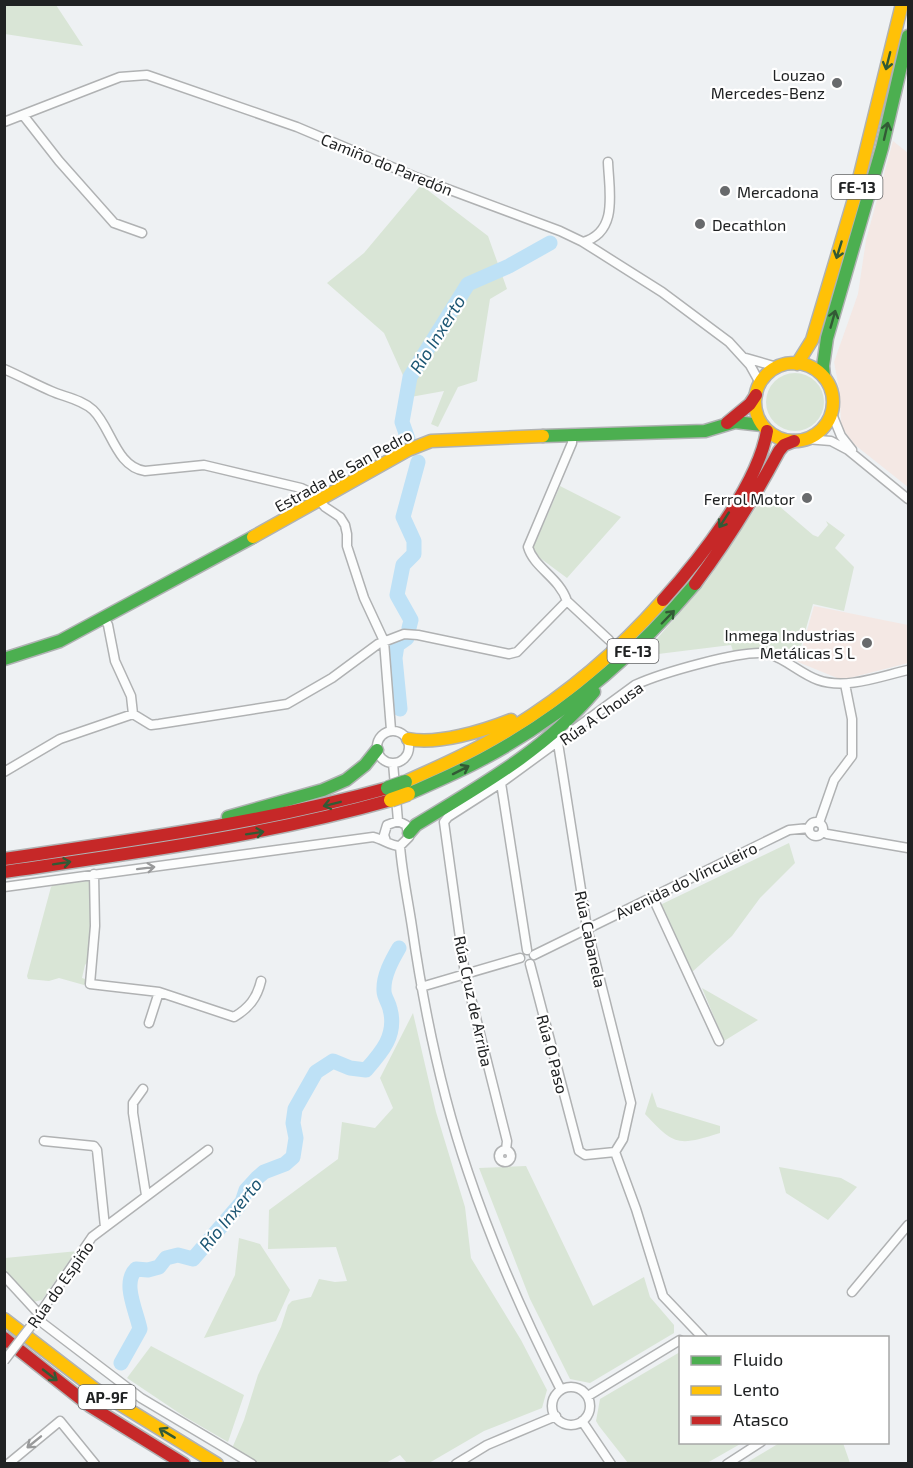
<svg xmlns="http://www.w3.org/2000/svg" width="913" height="1468" font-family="'Exo 2',sans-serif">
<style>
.industrial{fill:#f4e8e4}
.green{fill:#d9e5d6}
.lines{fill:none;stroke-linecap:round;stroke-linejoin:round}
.river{stroke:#bee1f6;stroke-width:15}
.street-casing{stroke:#b0b2b3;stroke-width:11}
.fast-casing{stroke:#b0b2b3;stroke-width:15}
.slow-casing{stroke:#b0b2b3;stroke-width:15}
.jam-casing{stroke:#b0b2b3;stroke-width:15}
.street{stroke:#fcfdfd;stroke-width:8}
.fast{stroke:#4caf50;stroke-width:12}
.slow{stroke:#ffc107;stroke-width:12}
.jam{stroke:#c62828;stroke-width:12}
.street-bridge-casing{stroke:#b0b2b3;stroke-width:11;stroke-linecap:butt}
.fast-bridge-casing{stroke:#b0b2b3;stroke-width:16;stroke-linecap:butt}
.slow-bridge-casing{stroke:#b0b2b3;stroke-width:16;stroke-linecap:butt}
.street-bridge{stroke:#fcfdfd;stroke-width:8}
.fast-bridge{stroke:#4caf50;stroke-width:14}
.slow-bridge{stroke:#ffc107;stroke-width:14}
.oneway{stroke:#325a35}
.oneway2{stroke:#999a9b}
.poi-dot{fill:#686a6c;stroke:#fff;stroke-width:2}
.labels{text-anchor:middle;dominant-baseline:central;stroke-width:4.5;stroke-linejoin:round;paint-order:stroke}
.shield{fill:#fff;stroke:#636465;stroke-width:1.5}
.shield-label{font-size:15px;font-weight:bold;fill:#202223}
.poi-label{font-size:16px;fill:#202223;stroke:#fff;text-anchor:end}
.street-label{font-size:16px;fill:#202223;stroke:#fff}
.water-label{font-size:18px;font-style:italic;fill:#1c5673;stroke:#fff}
</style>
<rect width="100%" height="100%" fill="#eef1f3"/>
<path class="industrial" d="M893,141L908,153V487L855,445L841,427L840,394L834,362L858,294L866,240Z
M814,606L908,625V663L842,680L798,662Z"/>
<path class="green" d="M5,4L56,5L83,46L5,34Z
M421,185L488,236L507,289L490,299L477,381L458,387L438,427L431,424L444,391L405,398L406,382L384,333L327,283L364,253Z
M766 402a29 29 0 1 1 58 0a29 29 0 1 1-58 0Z
M560,486L621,517L567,578L540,558L533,548Z
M765,494L813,535L818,537L828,525L826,521L845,535L835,548L854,567L844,611L813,604L797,660L768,648L733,651L731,645L642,656L707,581Z
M789,843L795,863L760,898L732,936L691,973L660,905Z
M87,879L91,884V958L85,965L82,978L88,980L84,985L59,978L49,981L28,979L27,976L51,887L54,884Z
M702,988L758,1020L724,1041Z
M413,1013L436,1112L465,1207L471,1258L521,1340L547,1390L542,1408L484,1431L429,1463H407L400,1455L386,1463H258L234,1449L233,1446L244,1420L258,1375L281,1327L288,1305L292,1301L311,1297L319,1279L335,1282L347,1281L336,1247L268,1249L269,1210L338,1159L342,1122L375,1128L393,1108L380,1078Z
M652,1092L657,1107L720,1126V1133C678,1146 675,1146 645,1114Z
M526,1166L593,1306L644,1277L650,1297L674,1325V1333L590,1383L570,1379L530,1299L479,1168Z
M779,1167L841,1178L857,1187L828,1220L786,1193Z
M239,1238L260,1244L290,1290L276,1321L204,1338L235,1275Z
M78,1251L69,1261L42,1300L33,1302L5,1271V1258Z
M151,1346L244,1395L228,1442L185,1417L127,1378Z
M680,1352V1442L742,1443L707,1463H628L599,1426L596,1421L600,1399Z
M781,1442L843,1443L850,1463H746Z"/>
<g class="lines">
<path class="river" d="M408,439L402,422L410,377L468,284L509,266L550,243
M409,628L411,620L397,595L403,565L414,554V541L403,517L418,462
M400,709L395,658L397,645L407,638
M121,1363L140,1329C136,1310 122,1283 136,1269L148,1270L159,1267L166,1258L178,1255L193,1259L242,1202L246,1190L257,1178L264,1172L285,1164L293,1157L296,1138L293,1123L295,1109L316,1072L333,1061L350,1068L366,1070C382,1052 397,1035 390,1009C389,1003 384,997 384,991C383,976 392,960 399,948"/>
<defs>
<path id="street" d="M23,115L59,161L114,223L142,233
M4,122L120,77L147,75L297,127L418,178L560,231L583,242L662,292L729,342L750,365L760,383
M583,242C619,232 609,191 608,162
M746,358L777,367
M4,369C20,376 35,384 51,391C64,397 81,399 93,410C111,427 116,467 145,471L204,465L301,488L314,494L325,507L340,517L345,525L347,534V546L364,598L384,641L391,730
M832,414L841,436L852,450
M806,439L831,441L848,450L908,499
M567,601L609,640
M104,618L108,625L115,661L131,696L133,714
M377 747a16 16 0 1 1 32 0a16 16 0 1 1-32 0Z
M393,763L398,821
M4,772L60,739L133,714L151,725L159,724L287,704L332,678L378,644L404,634L418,635L509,654L517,652L567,601C559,577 534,568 528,547L572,443V434
M501,783L527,950
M809 829a7 7 0 1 1 14 0a7 7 0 1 1-14 0Z
M819,823L834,780L852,756V719L845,684
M823,832L827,834L908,848
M400,846C402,873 408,900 412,927C424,1010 441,1093 468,1172C493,1247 525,1319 561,1390
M94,874L95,926L90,984L159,992L234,1017C249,1008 257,998 261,981
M4,887L373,837C383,839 390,846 400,846L409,837L406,825L398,821L387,825L384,835L386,841
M652,896L719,1041
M534,955L789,830L809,828
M530,964L579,1151L585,1155L615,1152L623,1139L631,1103L587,928L558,743
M421,987L520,958
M149,1023L159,992
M143,1089L133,1103V1113L146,1195
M44,1141L94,1146L97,1150L105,1227
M499 1156a6 6 0 1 1 12 0a6 6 0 1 1-12 0Z
M506,1150L507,1141L465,974L444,822L448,817L501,783L635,685C659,674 745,648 769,654C786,659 801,674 818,680C846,690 881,676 908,670
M615,1152L636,1209L663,1296L703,1338
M4,1276L39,1314
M852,1292L908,1225
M36,1318L141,1398L252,1464
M34,1322L92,1237L208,1150
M552 1406a19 19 0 1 1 38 0a19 19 0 1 1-38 0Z
M588,1396L680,1340
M582,1421L611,1464
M8,1464L60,1421L95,1464
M456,1464L487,1445L556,1416
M727,1464L761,1442"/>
<path id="fast" d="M824,376L823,366L827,338L882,148L908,36
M543,436L705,431L735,422L762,425
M4,659L60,641L253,537
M408,794C433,783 459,772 483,759C565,715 636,654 695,584
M228,817L323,790L346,780L365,765L377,750
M409,833L416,825C480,786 545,750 594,692"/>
<path id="slow" d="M755 402a39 39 0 1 1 78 0a39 39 0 1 1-78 0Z
M797,364L812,340L854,199L902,4
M253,537L408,450L431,441L543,436
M408,739C438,745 483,731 511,720
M405,782C433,769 462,757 488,742C555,705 613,657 663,600
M4,1319L95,1389L217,1464"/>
<path id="jam" d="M727,423L750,404L756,395
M695,584C727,541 754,498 779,451L784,445L794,441
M663,600C700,559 758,485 767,431
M4,859C133,840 262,823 388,788
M4,872C134,853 264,836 391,800
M4,1338L90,1406L184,1464"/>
</defs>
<use href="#street" class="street-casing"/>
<use href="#fast" class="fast-casing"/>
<use href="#slow" class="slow-casing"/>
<use href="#jam" class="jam-casing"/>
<use href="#street" class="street"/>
<use href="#fast" class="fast"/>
<use href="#slow" class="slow"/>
<use href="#jam" class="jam"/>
<defs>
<path id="street-bridge" d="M4,1361L34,1322"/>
<path id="fast-bridge" d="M388,788L405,782"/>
<path id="slow-bridge" d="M391,800L408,794"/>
</defs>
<use href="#street-bridge" class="street-bridge-casing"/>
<use href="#fast-bridge" class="fast-bridge-casing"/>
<use href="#slow-bridge" class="slow-bridge-casing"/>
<use href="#street-bridge" class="street-bridge"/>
<use href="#fast-bridge" class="fast-bridge"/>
<use href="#slow-bridge" class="slow-bridge"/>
</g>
<defs><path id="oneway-shaft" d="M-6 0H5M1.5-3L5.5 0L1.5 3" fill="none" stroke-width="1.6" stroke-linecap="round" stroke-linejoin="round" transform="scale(1.5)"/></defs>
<g class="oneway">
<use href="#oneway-shaft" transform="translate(888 61) rotate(104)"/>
<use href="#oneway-shaft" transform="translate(886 131) rotate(-77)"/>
<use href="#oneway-shaft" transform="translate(839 250) rotate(107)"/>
<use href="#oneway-shaft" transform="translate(833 319) rotate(-74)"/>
<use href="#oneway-shaft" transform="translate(724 520) rotate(123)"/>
<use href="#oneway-shaft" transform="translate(668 617) rotate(-46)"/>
<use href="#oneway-shaft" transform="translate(461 770) rotate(-27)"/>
<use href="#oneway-shaft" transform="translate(332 804) rotate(166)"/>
<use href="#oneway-shaft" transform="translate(255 833) rotate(-9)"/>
<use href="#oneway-shaft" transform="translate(62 863) rotate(-9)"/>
<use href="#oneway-shaft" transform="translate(50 1375) rotate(38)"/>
<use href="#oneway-shaft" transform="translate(167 1433) rotate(-149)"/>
</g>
<g class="oneway2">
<use href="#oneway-shaft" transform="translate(146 868) rotate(-7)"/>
<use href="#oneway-shaft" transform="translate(34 1442) rotate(141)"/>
</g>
<g class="poi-dot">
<circle cx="837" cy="83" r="6"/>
<circle cx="725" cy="191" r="6"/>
<circle cx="700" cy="224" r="6"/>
<circle cx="807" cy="498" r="6"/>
<circle cx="867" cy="643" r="6"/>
</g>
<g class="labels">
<g class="shield">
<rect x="831.5" y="175" width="51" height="24" rx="4.5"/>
<rect x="607.5" y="639" width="51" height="24" rx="4.5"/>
<rect x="78.5" y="1385" width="57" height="24" rx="4.5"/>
</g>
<g class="shield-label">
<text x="857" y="187">FE-13</text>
<text x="633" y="651">FE-13</text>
<text x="107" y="1397">AP-9F</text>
</g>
<g class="poi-label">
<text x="825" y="74">Louzao<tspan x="825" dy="18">Mercedes-Benz</tspan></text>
<text x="737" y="191" text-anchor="start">Mercadona</text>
<text x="712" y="224" text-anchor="start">Decathlon</text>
<text x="795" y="498">Ferrol Motor</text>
<text x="855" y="634">Inmega Industrias<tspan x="855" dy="18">Metálicas S L</tspan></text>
</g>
<g class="street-label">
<text transform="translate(387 164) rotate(22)">Camiño do Paredón</text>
<text transform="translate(343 470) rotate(-29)">Estrada de San Pedro</text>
<text transform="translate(601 713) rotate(-35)">Rúa A Chousa</text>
<text transform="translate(686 880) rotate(-26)">Avenida do Vinculeiro</text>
<text transform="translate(591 939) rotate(78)">Rúa Cabanela</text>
<text transform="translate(474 1001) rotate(78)">Rúa Cruz de Arriba</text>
<text transform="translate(553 1054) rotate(75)">Rúa O Paso</text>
<text transform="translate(60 1284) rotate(-55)">Rúa do Espiño</text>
</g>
<g class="water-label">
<text transform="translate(437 334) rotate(-58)">Río Inxerto</text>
<text transform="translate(230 1214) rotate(-51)">Río Inxerto</text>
</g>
</g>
<rect width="913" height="1468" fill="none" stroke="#202223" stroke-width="12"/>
<rect x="679" y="1336" width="210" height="108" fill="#ffffff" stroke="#a6a7a7" stroke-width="1.5"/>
<rect x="691" y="1356" width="30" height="9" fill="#4caf50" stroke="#a6a7a7" stroke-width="1.5"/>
<text x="733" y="1366" font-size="18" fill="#202223">Fluido</text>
<rect x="691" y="1386" width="30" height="9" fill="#ffc107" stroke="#a6a7a7" stroke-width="1.5"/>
<text x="733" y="1396" font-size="18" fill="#202223">Lento</text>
<rect x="691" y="1416" width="30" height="9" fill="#c62828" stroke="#a6a7a7" stroke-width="1.5"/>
<text x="733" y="1426" font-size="18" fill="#202223">Atasco</text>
</svg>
